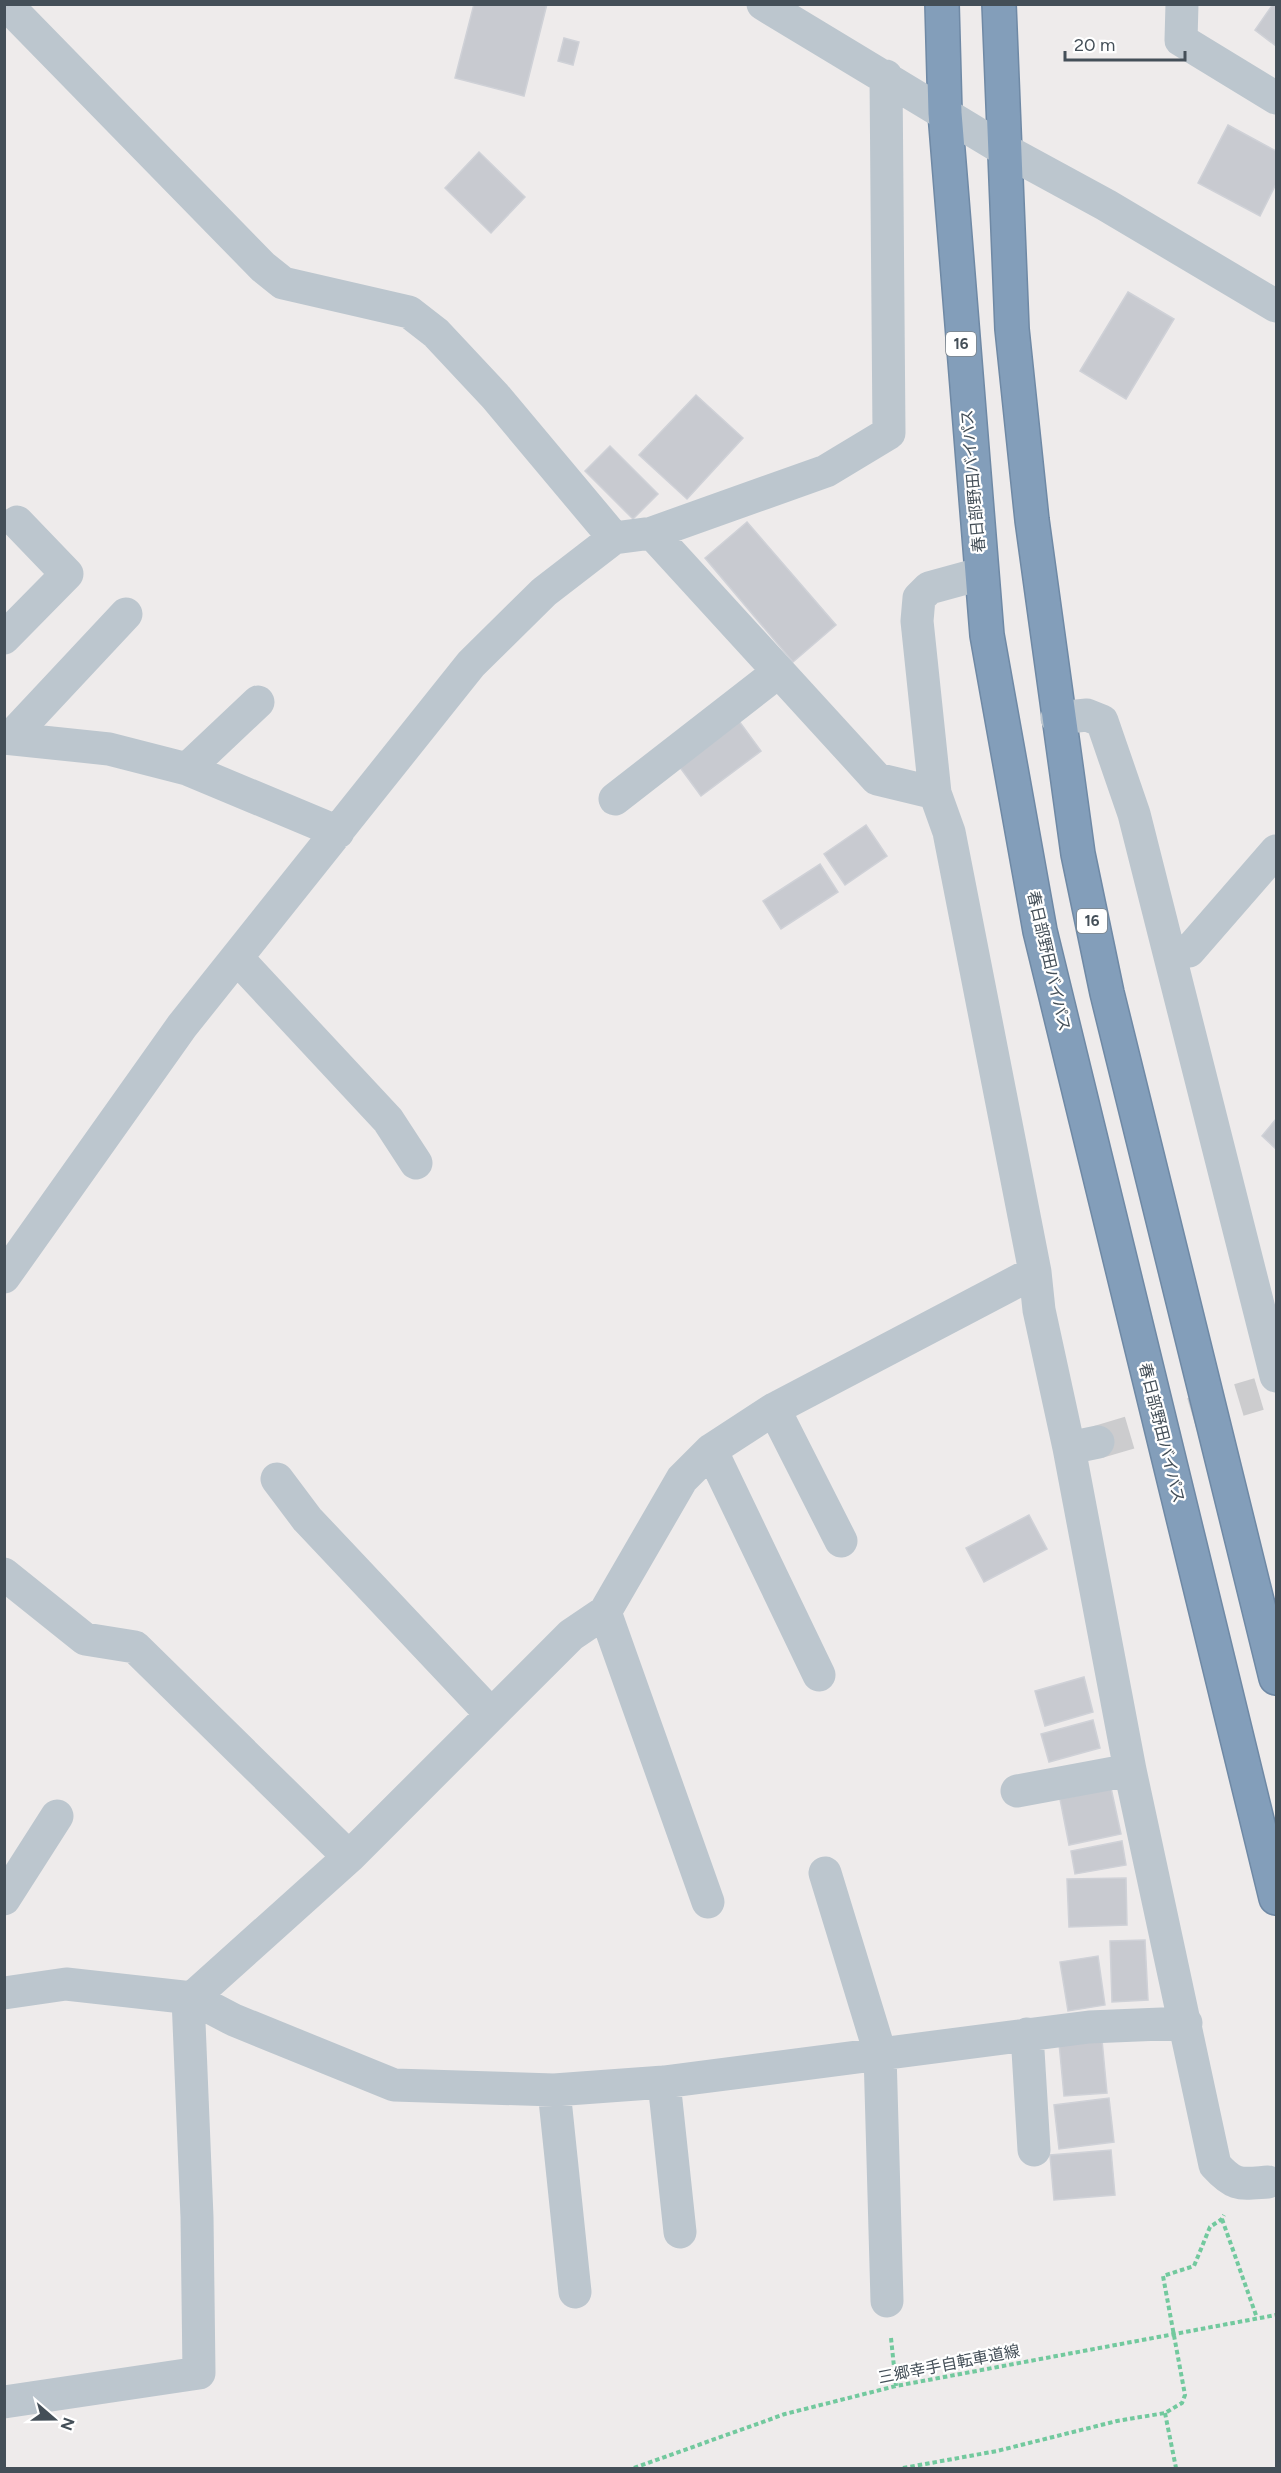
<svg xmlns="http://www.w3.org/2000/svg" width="1281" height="2473" font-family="Figtree,'Noto Sans JP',sans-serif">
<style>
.building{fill:#c8cad0;stroke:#cfd1d7;stroke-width:1.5}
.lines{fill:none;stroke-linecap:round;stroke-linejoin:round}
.minor-tunnel{stroke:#ccccce;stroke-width:33;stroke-dasharray:33 16;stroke-linecap:butt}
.highway-casing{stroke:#6f89a5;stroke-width:36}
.path{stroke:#72c99e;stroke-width:4;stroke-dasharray:4.5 3;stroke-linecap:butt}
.minor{stroke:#bcc6ce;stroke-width:33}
.highway{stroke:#839eba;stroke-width:33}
.labels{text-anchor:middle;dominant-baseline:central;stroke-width:4.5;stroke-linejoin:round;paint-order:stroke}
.shield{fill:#fff;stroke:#7c848a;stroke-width:1.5}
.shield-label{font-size:15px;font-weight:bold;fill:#444f58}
.street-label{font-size:16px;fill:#444f58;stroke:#fff}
</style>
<rect width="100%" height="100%" fill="#eeebeb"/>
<path class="building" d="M474,4H547L524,96L455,78Z
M1273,4H1276V46L1255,30Z
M564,38L579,42L573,65L558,61Z
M1228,125L1276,151V184L1260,216L1198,183Z
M479,152L525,197L491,233L445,188Z
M1128,292L1174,319L1126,399L1080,371Z
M696,395L743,438L687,499L639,455Z
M610,446L658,494L633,519L585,471Z
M747,522L836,625L793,662L705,558Z
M736,717L761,751L701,796L676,762Z
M866,825L887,856L845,885L824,854Z
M820,864L838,892L781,929L763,901Z
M1276,1119V1149L1262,1136Z
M1029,1515L1047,1549L984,1582L966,1548Z
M1084,1677L1093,1712L1045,1726L1035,1691Z
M1093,1720L1100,1748L1049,1762L1041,1734Z
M1111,1788L1121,1834L1069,1845L1060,1799Z
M1122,1841L1126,1865L1075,1874L1071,1851Z
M1126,1878L1127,1925L1069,1927L1067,1879Z
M1145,1940L1148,2000L1112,2002L1110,1941Z
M1098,1956L1105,2005L1068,2011L1060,1962Z
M1102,2040L1107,2093L1064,2096L1059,2043Z
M1109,2098L1114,2142L1059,2149L1054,2105Z
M1111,2150L1115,2195L1054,2200L1050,2155Z"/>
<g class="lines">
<path class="minor-tunnel" d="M1098,1442L1259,1394"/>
<defs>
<path id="highway" d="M942,4L945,113L987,635L1040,931L1276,1898
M999,4L1012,329L1032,520L1078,854L1107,993L1276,1678"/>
</defs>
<use href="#highway" class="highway-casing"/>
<path class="path" d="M1222,2219L1257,2318
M891,2338L896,2386
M1165,2413L1176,2468
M634,2468L785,2414L896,2386L1276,2315
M903,2468L997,2451L1117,2421L1165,2413L1182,2403L1185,2395L1163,2276L1194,2266L1210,2227L1222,2219L1224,2215"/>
<path class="minor" d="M6,4L263,267L283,283L409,312L436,333L495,396L614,538
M763,4L1003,149L1106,205L1276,306
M1182,4L1181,40L1276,98
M652,533L826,471L889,433L886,76
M980,574L929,588L919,598L917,621L935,793L949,832L1035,1272L1039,1310L1069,1448L1130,1770L1215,2165C1235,2187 1240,2184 1268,2182
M4,638L67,574L17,522
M1057,718L1087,715L1102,721L1134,814L1276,1376
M11,737L126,614
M4,738L109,749L187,769L338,832
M187,769L258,702
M615,799L777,673
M1189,951L1276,851
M237,958L388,1120L416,1163
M4,1277L182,1026L471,664L544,592L614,538L652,533L877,779L935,793
M774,1409L841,1541
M1069,1448L1098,1442
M711,1450L819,1675
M277,1479L307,1519L490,1713
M4,1574L85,1639L135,1647L349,1857
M605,1612L708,1902
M1017,1791L1130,1770
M825,1873L880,2053L887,2301
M4,1899L57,1816
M4,1993L66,1984L192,1998L234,2020L394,2085L554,2090L664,2082L1089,2027L1186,2023
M192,1998L349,1857L571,1635L605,1612L682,1479L711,1450L774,1409L1035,1272
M1027,2034L1034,2150
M664,2082L680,2232
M554,2090L575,2292
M4,2402L199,2373L197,2217L188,1998"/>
<use href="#highway" class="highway"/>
</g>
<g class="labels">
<g class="shield">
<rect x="946" y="332" width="30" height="24" rx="4.5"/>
<rect x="1077" y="909" width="30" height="24" rx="4.5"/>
</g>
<g class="shield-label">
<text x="961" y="344">16</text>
<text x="1092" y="921">16</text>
</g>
<g class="street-label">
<text transform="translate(973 481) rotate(-95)">春日部野田バイパス</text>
<text transform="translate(1049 961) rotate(77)">春日部野田バイパス</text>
<text transform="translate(1162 1433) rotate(76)">春日部野田バイパス</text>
<text transform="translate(949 2364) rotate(-11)">三郷幸手自転車道線</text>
</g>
</g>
<rect width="1281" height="2473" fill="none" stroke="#444f58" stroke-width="12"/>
<g transform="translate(54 2419) rotate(110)" stroke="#ffffff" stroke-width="4.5" paint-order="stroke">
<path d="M0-4.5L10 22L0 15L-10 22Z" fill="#444f58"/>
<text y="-9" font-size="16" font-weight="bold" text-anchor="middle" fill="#444f58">N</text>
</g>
<path d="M1065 51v9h120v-9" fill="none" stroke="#444f58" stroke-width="3"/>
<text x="1074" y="51" font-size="18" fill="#444f58" stroke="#ffffff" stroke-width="4.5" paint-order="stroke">20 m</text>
</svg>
